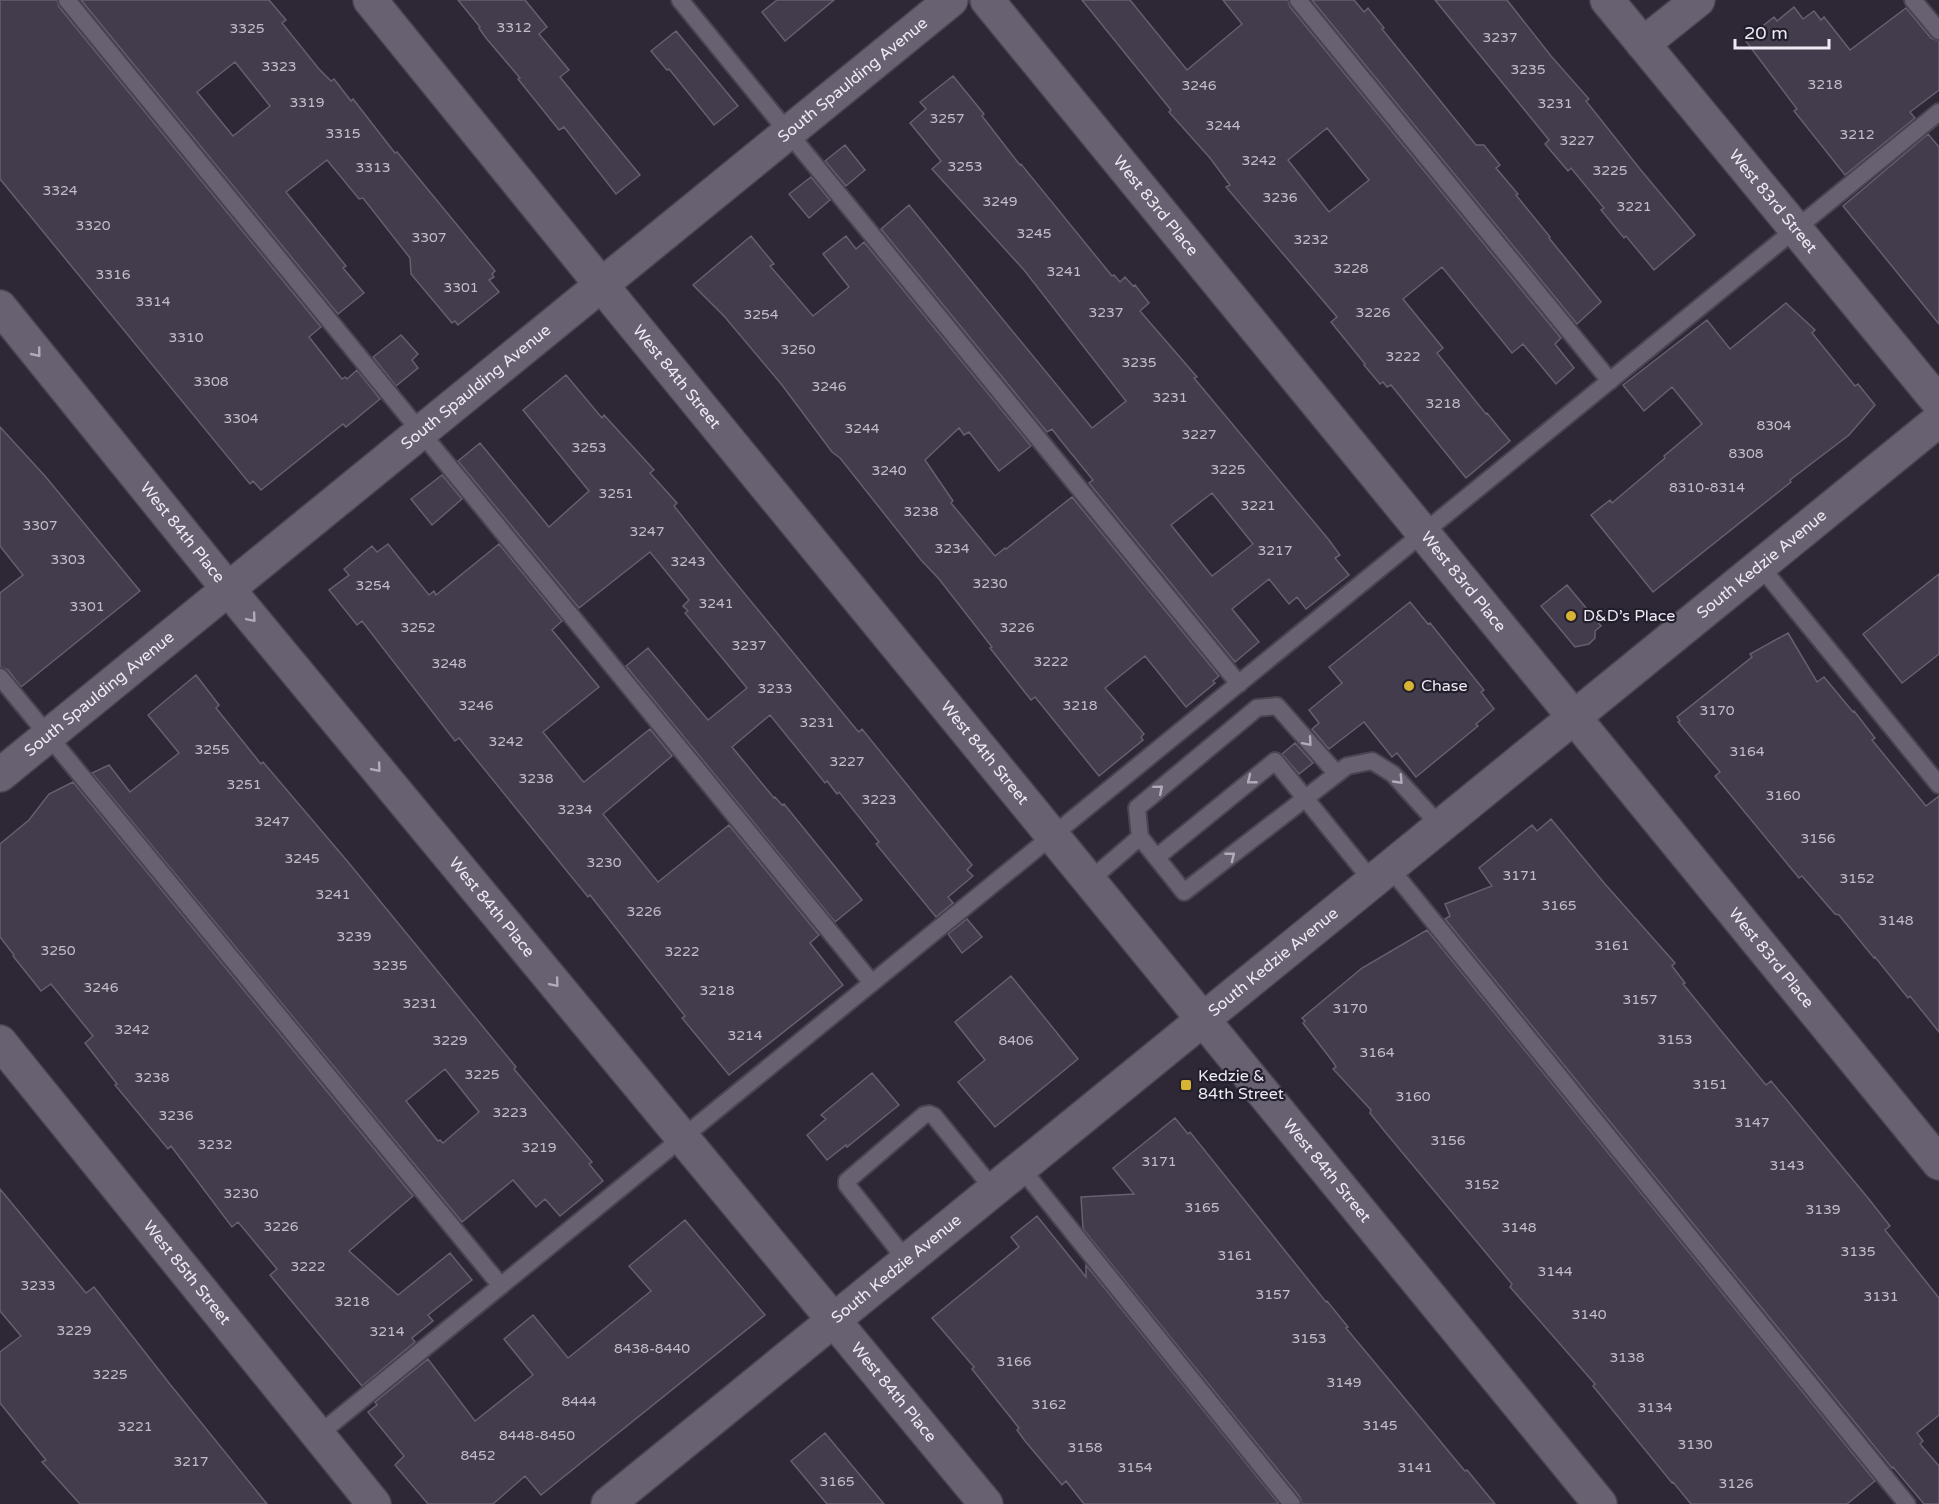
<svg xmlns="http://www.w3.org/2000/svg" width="1939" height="1504" font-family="'Varela Round',sans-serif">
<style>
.building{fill:#423c4c;stroke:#655f70;stroke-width:1.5;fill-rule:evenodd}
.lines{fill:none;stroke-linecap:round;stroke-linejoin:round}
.service-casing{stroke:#494450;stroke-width:20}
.minor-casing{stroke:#494450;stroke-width:36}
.secondary-casing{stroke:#494450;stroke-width:36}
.service{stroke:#686172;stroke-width:16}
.minor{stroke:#686172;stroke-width:33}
.secondary{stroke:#686172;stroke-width:33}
.oneway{stroke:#b1acb9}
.poi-dot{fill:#d8b434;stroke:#231e2c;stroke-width:2}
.labels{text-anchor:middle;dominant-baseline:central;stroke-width:4.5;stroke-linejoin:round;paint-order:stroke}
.number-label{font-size:14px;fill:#c2bec9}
.street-label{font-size:16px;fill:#edeaf3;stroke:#231e2c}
.poi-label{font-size:16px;fill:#edeaf3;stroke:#231e2c;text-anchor:start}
</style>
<rect width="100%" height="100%" fill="#2d2736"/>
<path class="building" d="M0,0H57L59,7L321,327L309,337L342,379L345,377L347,379L357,370L380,399L346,427L343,424L261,490L253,481L250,484L0,179Z
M81,0H269L286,20L282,23L319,69L331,81L334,79L351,101L353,99L395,153L397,152L495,271L492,274L494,277L489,280L499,292L458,325L455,321L452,323L411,274L410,258L363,198L359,199L327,160L286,192L346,266L343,268L364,293L338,314ZM235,62L270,106L233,136L197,92Z
M458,0H525L547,27L539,34L569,70L560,77L640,175L616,194L564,127L559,130L518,79L520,78L486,38L479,28L480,27Z
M777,0H834L785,41L762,12Z
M1082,0H1130L1187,70L1242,24L1223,0H1288L1290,7L1561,338L1555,344L1574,368L1556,384L1523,344L1512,353L1442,267L1403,299L1443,348L1437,353L1486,414L1487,413L1510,441L1466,478L1391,385L1387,387L1383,382L1380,384L1364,365L1365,364L1331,322L1337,317L1226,187L1230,185L1210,158L1169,112L1171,110ZM1327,128L1369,180L1329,212L1288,160Z
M1312,0H1354L1364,12L1368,8L1384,28L1382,29L1476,145H1484L1500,165L1496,168L1518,194L1516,195L1550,237L1549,238L1601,302L1577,324Z
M1435,0H1507L1551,56L1589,99L1586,101L1640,169L1695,235L1654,270L1626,236L1624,238L1601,210L1604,208L1571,168L1568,171L1545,144L1549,140Z
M1794,7L1803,19L1814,11L1821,20L1824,17L1850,50L1906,8L1931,38L1939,41V90L1910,112L1915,118L1845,175L1794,111L1797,109L1745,40L1774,17L1777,21Z
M676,31L738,106L714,125L669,69L667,70L651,51Z
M953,76L984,114L982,116L1020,165L1021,164L1112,276L1114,275L1120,282L1125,277L1133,286L1135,285L1149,303L1140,311L1197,377L1194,378L1329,540L1340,555L1335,558L1349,575L1306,609L1297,597L1289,604L1269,579L1232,609L1259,642L1235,662L1089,483L1093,480L1062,442L1052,429L1047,432L881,229L909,205L1092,428L1126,401L1024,270L932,169L941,161L910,123L926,109L920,102ZM1212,493L1253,544L1212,576L1171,525Z
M1928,134L1939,147V324L1843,206Z
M845,145L865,170L846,186L825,161Z
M811,177L830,200L809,218L789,194Z
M751,236L774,264L770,266L813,316L849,287L823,254L846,236L856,249L864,242L1031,446L999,471L969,432L964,435L959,428L925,460L953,501L951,503L995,556L1005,548L1006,549L1072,497L1219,676L1213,681L1215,683L1186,707L1145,656L1105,688L1144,734L1141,737L1143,740L1099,776L1035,697L1031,700L990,648L992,647L939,579L921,560L840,458L832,452L782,385L724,316L693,285Z
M1786,303L1815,330L1812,333L1855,386L1858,384L1875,405L1849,435L1790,480L1791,482L1653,592L1591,515L1610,500L1612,503L1665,458L1664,456L1702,424L1672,387L1644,411L1623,385L1707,320L1730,349Z
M401,335L418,354L412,360L418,368L396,386L373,357Z
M566,375L602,418L604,415L654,470L650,473L677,503L674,506L726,571L856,729L859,732L862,729L972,865L967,870L973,876L948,897L953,903L936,917L876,844L879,842L839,792L837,794L827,781L825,783L770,715L732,747L774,798L775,797L782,805L784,804L862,900L835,922L626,666L648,648L708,720L747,688L685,613L688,611L683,606L689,600L650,552L579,608L458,461L480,443L549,527L589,491L523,410Z
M0,427L45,476L140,591L21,687L8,670L0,667V593L23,575L0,546Z
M442,475L462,499L432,525L411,499Z
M388,544L429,595L434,591L436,595L499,544L562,621L552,630L599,687L543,732L581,779L584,782L650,729L672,756L603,814L658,882L729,825L819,935L810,943L843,985L729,1075L682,1018L685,1016L590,895L588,897L566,870L459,738L455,741L362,621L357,625L329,590L349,575L344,569L372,546L377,552Z
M1939,574V654L1902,683L1863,634Z
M1567,585L1601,626L1595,631V638L1589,644L1575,647L1541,606Z
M1410,602L1428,624L1430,623L1484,690L1481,692L1494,709L1476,724L1478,726L1416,777L1397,753L1392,757L1364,722L1329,749L1312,729L1319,723L1309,710L1342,683L1329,667Z
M1788,633L1817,682L1824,677L1853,712L1854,711L1875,738L1872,740L1926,806L1939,796V1032L1910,996L1908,998L1875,957L1874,958L1839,915L1835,914L1802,876L1799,878L1715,776L1720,772L1678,722L1680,721L1677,717L1752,657L1750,654Z
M196,675L219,705L216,708L261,764L263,762L348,862L516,1067L514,1069L592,1162L589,1164L603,1181L560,1216L545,1199L536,1207L513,1180L462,1222L92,773L109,765L130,792L179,753L148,715ZM445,1069L479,1112L443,1143L440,1140L438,1141L406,1101Z
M1295,743L1313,763L1299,774L1282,754Z
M73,782L413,1196L349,1251L398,1295L450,1253L472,1280L428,1315L433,1321L412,1338L415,1342L362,1386L270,1275L277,1269L238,1222L232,1227L171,1146L168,1149L115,1085L117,1084L85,1043L93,1036L51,984L41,991L13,956L14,955L0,937V844L29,820L49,794Z
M1551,819L1605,884L1675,963L1672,966L1685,983L1683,984L1718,1027L1766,1085L1771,1081L1868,1198L1890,1226L1885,1230L1939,1298V1415L1917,1433L1923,1441L1920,1444L1939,1466V1504H1924L1893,1467L1892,1468L1445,919L1450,916L1445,904L1492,886L1479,868L1532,825L1537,831Z
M967,919L982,937L962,953L948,934Z
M1427,930L1875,1481L1847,1504H1691L1673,1482L1672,1483L1593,1386L1595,1384L1510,1287L1512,1284L1386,1133L1370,1113L1371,1110L1333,1069L1336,1067L1333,1062L1303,1023L1305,1021L1302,1018L1362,968Z
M1011,976L1078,1059L995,1127L958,1082L985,1060L955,1022Z
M872,1073L899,1105L847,1147L846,1145L827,1160L807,1135L826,1119L821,1115Z
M1175,1118L1188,1134L1190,1132L1326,1302L1327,1301L1348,1327L1346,1328L1465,1471L1467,1470L1495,1504H1302L1300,1497L1083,1229L1081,1197L1134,1194L1113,1168Z
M0,1189L86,1293L94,1287L169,1383L267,1504H80L42,1462L46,1460L0,1403V1352L21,1336L0,1311Z
M1037,1216L1086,1277V1265L1279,1504H1084L1066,1481L1062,1485L1025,1441L1017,1430L1019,1428L972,1369L974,1367L932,1318L1019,1247L1011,1237Z
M685,1220L765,1315L541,1495L525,1476L493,1504H428L395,1465L404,1456L368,1412L377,1405L375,1402L428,1359L475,1421L533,1375L504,1339L533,1315L568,1358L651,1291L629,1266Z
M825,1433L884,1504H827L791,1461Z"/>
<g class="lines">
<defs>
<path id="service" d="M67,0L872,983
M680,0L1239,684
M1298,0L1610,381
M1913,0L1939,31
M1761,567L1939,785
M0,677L501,1286
M1140,837L1137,808L1257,708L1277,706L1337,774
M1157,857L1275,761L1373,882
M1390,868L1907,1504
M1089,881L1140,837L1184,892L1347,766L1372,761L1393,774L1441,827
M1021,1168L1292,1504
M907,1261L847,1185V1181L924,1115L929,1114L934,1116L994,1190
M318,1435L1939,112"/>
<g id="minor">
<path id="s1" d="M370,0L625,314L1600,1504"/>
<path id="s2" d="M987,0L1939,1163"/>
<path id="s3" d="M1607,0L1939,403"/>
<path d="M1643,44L1698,0"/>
<path id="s4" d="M0,307L228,589L986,1504"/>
<path id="s5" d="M0,775L951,0"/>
<path id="s6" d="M0,1042L374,1504"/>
</g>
<g id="secondary">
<path id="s7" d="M608,1504L1939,420"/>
</g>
</defs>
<use href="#service" class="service-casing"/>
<use href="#minor" class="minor-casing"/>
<use href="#secondary" class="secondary-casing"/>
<use href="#service" class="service"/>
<use href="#minor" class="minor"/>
<use href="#secondary" class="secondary"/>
</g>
<defs><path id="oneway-chevron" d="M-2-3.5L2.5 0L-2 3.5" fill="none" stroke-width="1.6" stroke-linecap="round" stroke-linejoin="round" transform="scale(1.5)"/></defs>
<g class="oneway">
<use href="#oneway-chevron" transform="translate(37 353) rotate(51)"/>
<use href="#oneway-chevron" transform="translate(252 618) rotate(50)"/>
<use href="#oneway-chevron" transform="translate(1308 742) rotate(49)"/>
<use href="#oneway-chevron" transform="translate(377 768) rotate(50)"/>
<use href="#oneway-chevron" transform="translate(1251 780) rotate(141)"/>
<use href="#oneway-chevron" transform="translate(1399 780) rotate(46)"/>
<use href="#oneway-chevron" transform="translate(1159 789) rotate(-40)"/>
<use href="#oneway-chevron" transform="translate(1231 856) rotate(-38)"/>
<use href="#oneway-chevron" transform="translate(555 983) rotate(50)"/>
</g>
<g class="poi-dot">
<circle cx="1571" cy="616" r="6"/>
<circle cx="1409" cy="686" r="6"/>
<rect x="1180" y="1079" width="12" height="12" rx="3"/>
</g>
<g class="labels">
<g class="number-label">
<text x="514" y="27">3312</text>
<text x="247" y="28">3325</text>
<text x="1500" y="37">3237</text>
<text x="279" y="66">3323</text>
<text x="1528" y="69">3235</text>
<text x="1825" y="84">3218</text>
<text x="1199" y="85">3246</text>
<text x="307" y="102">3319</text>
<text x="1555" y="103">3231</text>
<text x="947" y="118">3257</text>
<text x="1223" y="125">3244</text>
<text x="343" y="133">3315</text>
<text x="1857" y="134">3212</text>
<text x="1577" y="140">3227</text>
<text x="1259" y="160">3242</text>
<text x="965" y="166">3253</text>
<text x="373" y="167">3313</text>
<text x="1610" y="170">3225</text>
<text x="60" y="190">3324</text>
<text x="1280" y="197">3236</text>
<text x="1000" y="201">3249</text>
<text x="1634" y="206">3221</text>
<text x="93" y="225">3320</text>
<text x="1034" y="233">3245</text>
<text x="429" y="237">3307</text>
<text x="1311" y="239">3232</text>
<text x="1351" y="268">3228</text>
<text x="1064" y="271">3241</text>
<text x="113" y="274">3316</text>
<text x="461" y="287">3301</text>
<text x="153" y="301">3314</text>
<text x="1106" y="312">3237</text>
<text x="1373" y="312">3226</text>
<text x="761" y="314">3254</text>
<text x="186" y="337">3310</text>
<text x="798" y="349">3250</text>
<text x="1403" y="356">3222</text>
<text x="1139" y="362">3235</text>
<text x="211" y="381">3308</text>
<text x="829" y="386">3246</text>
<text x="1170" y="397">3231</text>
<text x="1443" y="403">3218</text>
<text x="241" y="418">3304</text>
<text x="1774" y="425">8304</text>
<text x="862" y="428">3244</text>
<text x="1199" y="434">3227</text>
<text x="589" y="447">3253</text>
<text x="1746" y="453">8308</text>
<text x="1228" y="469">3225</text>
<text x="889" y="470">3240</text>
<text x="1707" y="487">8310-8314</text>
<text x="616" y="493">3251</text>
<text x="1258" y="505">3221</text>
<text x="921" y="511">3238</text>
<text x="40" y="525">3307</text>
<text x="647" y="531">3247</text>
<text x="952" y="548">3234</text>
<text x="1275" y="550">3217</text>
<text x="68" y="559">3303</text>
<text x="688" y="561">3243</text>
<text x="990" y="583">3230</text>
<text x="373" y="585">3254</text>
<text x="716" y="603">3241</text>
<text x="87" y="606">3301</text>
<text x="418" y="627">3252</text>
<text x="1017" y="627">3226</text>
<text x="749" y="645">3237</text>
<text x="1051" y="661">3222</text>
<text x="449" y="663">3248</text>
<text x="775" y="688">3233</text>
<text x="476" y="705">3246</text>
<text x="1080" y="705">3218</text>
<text x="1717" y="710">3170</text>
<text x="817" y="722">3231</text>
<text x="506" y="741">3242</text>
<text x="212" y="749">3255</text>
<text x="1747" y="751">3164</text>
<text x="847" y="761">3227</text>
<text x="536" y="778">3238</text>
<text x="244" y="784">3251</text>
<text x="1783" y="795">3160</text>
<text x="879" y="799">3223</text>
<text x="575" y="809">3234</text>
<text x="272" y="821">3247</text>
<text x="1818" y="838">3156</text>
<text x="302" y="858">3245</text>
<text x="604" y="862">3230</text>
<text x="1520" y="875">3171</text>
<text x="1857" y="878">3152</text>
<text x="333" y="894">3241</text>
<text x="1559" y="905">3165</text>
<text x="644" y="911">3226</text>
<text x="1896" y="920">3148</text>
<text x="354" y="936">3239</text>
<text x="1612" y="945">3161</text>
<text x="58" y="950">3250</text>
<text x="682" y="951">3222</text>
<text x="390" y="965">3235</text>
<text x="101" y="987">3246</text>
<text x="717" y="990">3218</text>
<text x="1640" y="999">3157</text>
<text x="420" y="1003">3231</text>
<text x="1350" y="1008">3170</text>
<text x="132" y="1029">3242</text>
<text x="745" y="1035">3214</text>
<text x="1675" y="1039">3153</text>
<text x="450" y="1040">3229</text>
<text x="1016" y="1040">8406</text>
<text x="1377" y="1052">3164</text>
<text x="482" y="1074">3225</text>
<text x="152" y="1077">3238</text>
<text x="1710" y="1084">3151</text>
<text x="1413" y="1096">3160</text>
<text x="510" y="1112">3223</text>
<text x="176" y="1115">3236</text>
<text x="1752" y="1122">3147</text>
<text x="1448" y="1140">3156</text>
<text x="215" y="1144">3232</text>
<text x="539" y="1147">3219</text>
<text x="1159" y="1161">3171</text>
<text x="1787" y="1165">3143</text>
<text x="1482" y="1184">3152</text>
<text x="241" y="1193">3230</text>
<text x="1202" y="1207">3165</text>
<text x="1823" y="1209">3139</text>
<text x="281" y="1226">3226</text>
<text x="1519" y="1227">3148</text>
<text x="1858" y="1251">3135</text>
<text x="1235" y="1255">3161</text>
<text x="308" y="1266">3222</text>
<text x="1555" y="1271">3144</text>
<text x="38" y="1285">3233</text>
<text x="1273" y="1294">3157</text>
<text x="1881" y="1296">3131</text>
<text x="352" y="1301">3218</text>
<text x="1589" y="1314">3140</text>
<text x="74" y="1330">3229</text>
<text x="387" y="1331">3214</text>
<text x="1309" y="1338">3153</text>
<text x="652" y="1348">8438-8440</text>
<text x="1627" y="1357">3138</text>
<text x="1014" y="1361">3166</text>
<text x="110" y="1374">3225</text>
<text x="1344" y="1382">3149</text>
<text x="579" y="1401">8444</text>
<text x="1049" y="1404">3162</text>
<text x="1655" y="1407">3134</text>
<text x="1380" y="1425">3145</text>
<text x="135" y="1426">3221</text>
<text x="537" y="1435">8448-8450</text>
<text x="1695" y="1444">3130</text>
<text x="1085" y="1447">3158</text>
<text x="478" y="1455">8452</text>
<text x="191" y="1461">3217</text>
<text x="1135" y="1467">3154</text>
<text x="1415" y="1467">3141</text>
<text x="837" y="1481">3165</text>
<text x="1736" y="1483">3126</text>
</g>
<g class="street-label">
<text stroke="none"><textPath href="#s5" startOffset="1100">South Spaulding Avenue</textPath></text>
<text stroke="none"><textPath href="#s3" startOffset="261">West 83rd Street</textPath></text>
<text stroke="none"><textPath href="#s2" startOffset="266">West 83rd Place</textPath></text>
<text stroke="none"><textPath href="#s1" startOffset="486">West 84th Street</textPath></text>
<text stroke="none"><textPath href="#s5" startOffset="614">South Spaulding Avenue</textPath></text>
<text stroke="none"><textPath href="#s4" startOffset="290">West 84th Place</textPath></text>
<text stroke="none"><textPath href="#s7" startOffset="1488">South Kedzie Avenue</textPath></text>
<text stroke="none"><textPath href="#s2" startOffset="752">West 83rd Place</textPath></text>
<text stroke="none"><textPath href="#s5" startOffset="128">South Spaulding Avenue</textPath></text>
<text stroke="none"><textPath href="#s1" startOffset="972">West 84th Street</textPath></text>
<text stroke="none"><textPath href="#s4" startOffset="776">West 84th Place</textPath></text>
<text stroke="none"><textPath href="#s2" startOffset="1238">West 83rd Place</textPath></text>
<text stroke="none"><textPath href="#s7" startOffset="858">South Kedzie Avenue</textPath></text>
<text stroke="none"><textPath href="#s1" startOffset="1512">West 84th Street</textPath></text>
<text stroke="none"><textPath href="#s7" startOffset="372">South Kedzie Avenue</textPath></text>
<text stroke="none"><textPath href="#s6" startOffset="297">West 85th Street</textPath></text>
<text stroke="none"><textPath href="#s4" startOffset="1406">West 84th Place</textPath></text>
</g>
<g class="poi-label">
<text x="1583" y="616">D&amp;D’s Place</text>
<text x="1421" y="686">Chase</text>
<text x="1198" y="1076">Kedzie &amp;<tspan x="1198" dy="18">84th Street</tspan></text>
</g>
</g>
<path d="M1735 39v9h94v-9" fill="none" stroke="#edeaf3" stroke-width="3"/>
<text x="1744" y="39" font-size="18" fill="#edeaf3" stroke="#231e2c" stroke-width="4.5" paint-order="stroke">20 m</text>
</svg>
